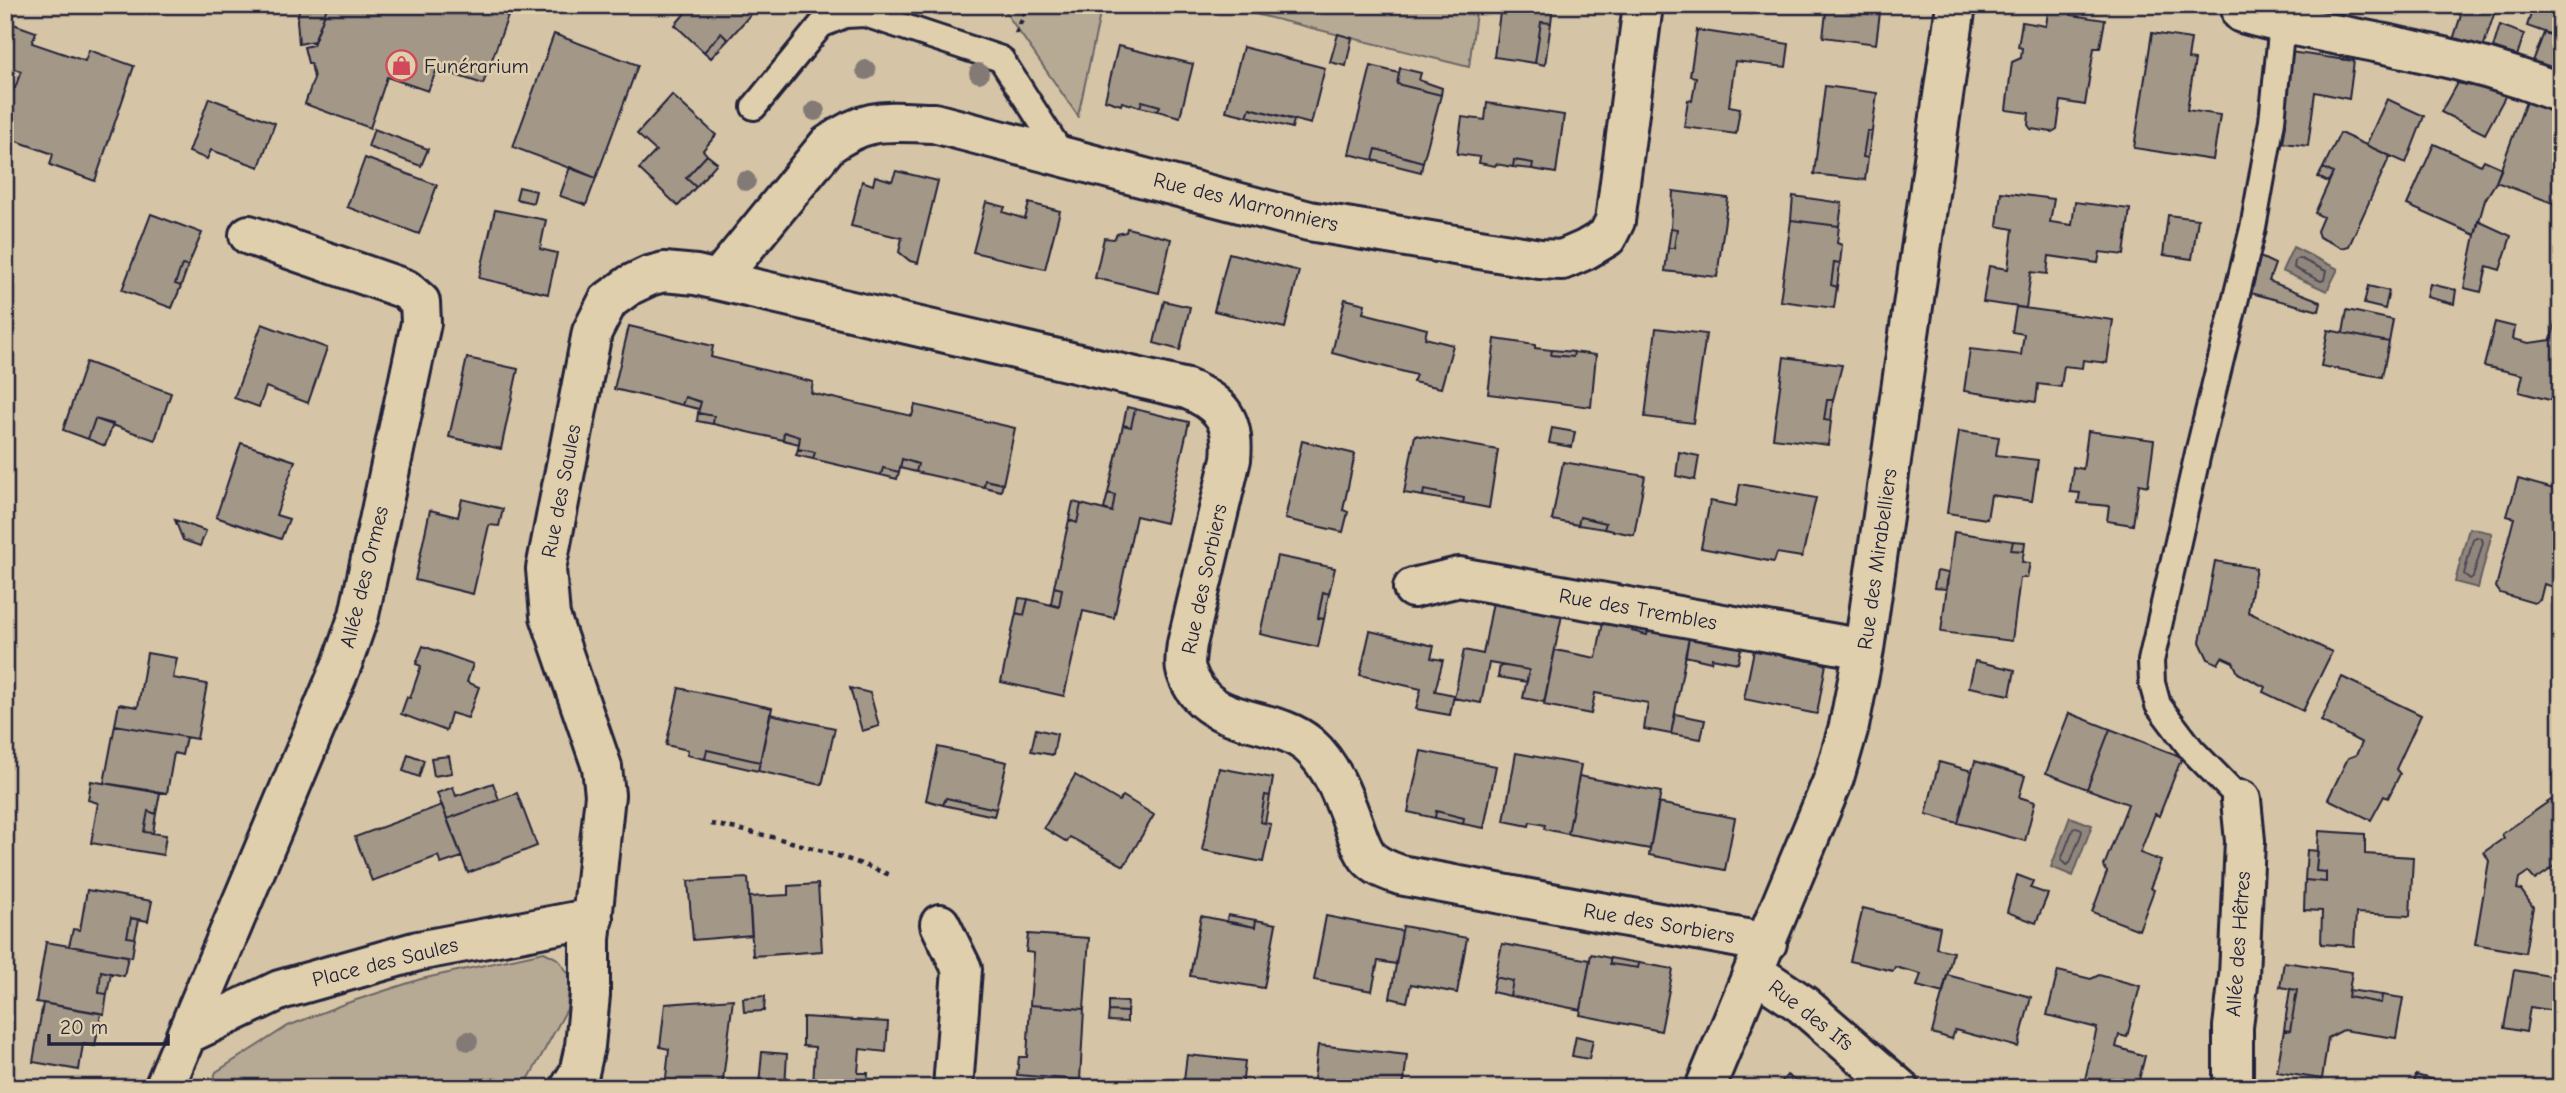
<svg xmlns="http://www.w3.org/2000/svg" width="2566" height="1093" font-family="'Comic Neue',sans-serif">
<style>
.green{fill:#b7aa94;stroke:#6c6668;stroke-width:2}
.water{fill:#90867c;stroke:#645e62;stroke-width:2}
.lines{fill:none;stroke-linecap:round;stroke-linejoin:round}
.shore{stroke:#4e4a55;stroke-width:2}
.building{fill:#a39787;stroke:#22223b;stroke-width:2}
.service-casing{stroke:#22223b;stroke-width:30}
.minor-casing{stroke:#22223b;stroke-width:44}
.path{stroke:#22223b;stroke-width:4.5;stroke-dasharray:5 5;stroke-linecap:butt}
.service{stroke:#e0cfac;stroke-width:24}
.minor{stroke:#e0cfac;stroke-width:38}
.tree{fill:#837a75}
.labels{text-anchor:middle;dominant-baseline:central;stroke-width:5;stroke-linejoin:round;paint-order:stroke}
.poi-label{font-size:21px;fill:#22223b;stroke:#e0cfac;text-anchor:start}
.street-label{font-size:21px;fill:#22223b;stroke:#e0cfac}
</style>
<rect width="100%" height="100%" fill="#d5c4a5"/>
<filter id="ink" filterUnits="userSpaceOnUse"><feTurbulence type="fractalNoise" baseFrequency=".0143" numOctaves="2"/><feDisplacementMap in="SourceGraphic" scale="14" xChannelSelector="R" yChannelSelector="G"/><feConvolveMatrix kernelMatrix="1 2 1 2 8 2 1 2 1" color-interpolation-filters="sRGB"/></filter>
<g filter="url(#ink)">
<path class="green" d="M1007,5H1102L1078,116L1006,13Z
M1219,5H1477L1469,67Z
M544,952L558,959L570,976L567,1009L528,1080L514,1088H210L216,1072L288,1026L344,1004L421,979Z"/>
<path class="water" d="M2293,247L2338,269L2327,291L2282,271Z
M2469,528L2492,533L2478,588L2455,582Z
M2070,817L2092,825L2073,876L2051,867Z"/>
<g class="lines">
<path class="shore" d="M2299,258L2326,271L2324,280L2321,281L2294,268L2295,260Z
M2476,537L2481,538L2483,542L2473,577L2470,579L2464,574L2473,539Z
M2076,827L2081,829L2082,832L2070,863L2066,865L2061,860L2073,829Z"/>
</g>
<path class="building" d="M300,5H328L314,41L299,44L297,20Z
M328,5H482L508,16L483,84L437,69L428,91L387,77L370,128L305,104L314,78L311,63H308L304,47L313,45Z
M687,5H759L728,40L721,33L704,52L675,25L686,12L683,9Z
M1501,5H1553L1551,23L1541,22L1535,63L1494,57Z
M1699,5H1753L1751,14Z
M1827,5H1881L1876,44L1823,37Z
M2049,5H2073L2071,15L2105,20L2100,48H2094L2085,105L2061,101L2057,129L2052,132L2031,129L2028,125L2029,113L2006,110L2012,62L2021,58L2022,48L2018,47L2022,22L2046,26Z
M2458,5L2482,11L2483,5H2497L2481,54L2452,43L2461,15L2456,13Z
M2534,5H2561V38L2527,26Z
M5,21L36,32L32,43L85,61L89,50L134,66L95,181L50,165L53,154L5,137V85L15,88L21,71L5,66Z
M1541,22L1551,23L1545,65L1535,63Z
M2500,25L2524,34L2517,56L2493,48Z
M1697,30L1789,44L1786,67L1735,61L1729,106L1740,108L1736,134L1684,127L1688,100L1692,101L1696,77L1690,76Z
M721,33L728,40L711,58L704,52Z
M2152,33L2191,39L2188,59L2195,60L2187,110L2220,115L2213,160L2134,148Z
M2544,33L2561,38V75L2532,64Z
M554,34L638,65L596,178L513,147Z
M1338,34L1352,38L1346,66L1330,62Z
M1118,46L1193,64L1180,117L1158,111L1160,106L1142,101L1140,107L1122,102L1121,105L1105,100Z
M1243,47L1325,68L1311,124L1250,108L1247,116L1226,111Z
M2290,52L2354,61L2349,99L2315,92L2308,146L2283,143L2286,124H2282Z
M1371,66L1399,73L1397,84L1441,95L1423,162L1376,149L1373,160L1349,154Z
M1400,68L1421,73L1419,80L1442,88L1441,95L1397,84Z
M2457,83L2507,93L2485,134L2441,112Z
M1825,86L1877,93L1872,131H1867L1863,157L1868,158L1865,180L1814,174Z
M672,95L716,135L703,150L707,155L686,178L696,187L678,206L639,169L656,151L637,134Z
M209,98L275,123L259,167L211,150L207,159L189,152Z
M2387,99L2424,116L2406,163L2366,145Z
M2527,99L2561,112V206L2496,182Z
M1142,101L1160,106L1158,111L1140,107Z
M1487,103L1564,115L1556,173L1532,169L1533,163L1514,160L1513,167L1496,164L1495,166L1479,163L1480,157L1457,154L1462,117L1485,120Z
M1250,108L1294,120L1292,128L1247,116Z
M374,129L428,149L421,166L368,147Z
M1867,131H1872L1868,158L1863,157Z
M2340,133L2390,156L2349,246L2342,248L2319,237L2317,231L2323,217L2315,213L2333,173L2323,168Z
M2434,144L2481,165L2484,160L2502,168L2496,182L2485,200L2475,235L2407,205Z
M1376,149L1423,162L1421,172L1373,160Z
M707,155L717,163L696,187L686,178Z
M365,158L437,185L419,234L347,207Z
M1514,160L1533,163L1532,169L1513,167Z
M570,167L596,178L586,205L560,196Z
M2323,168L2333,173L2328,182L2318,177Z
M896,171L938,181L918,263L910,261L899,252L902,238L851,226L862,181L873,185L875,176L892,181Z
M519,187L536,191L533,203L516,199Z
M1673,191L1728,198L1717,277L1665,271L1668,248H1674L1677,229L1671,228Z
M2001,192L2054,199L2050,222L2072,225L2075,202L2130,209L2124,255L2100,252L2098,263L2049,256L2047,274L2031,272L2026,308L1983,302L1989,266L2008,269L2013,229L1997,226Z
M1793,196L1842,203L1839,226L1791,220Z
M986,202L1005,207L1003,212L1025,219L1029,203L1060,211L1045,269L973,252Z
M495,210L546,220L540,249L557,253L548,294L479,278Z
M151,214L202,233L188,266L182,265L175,284L181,286L172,308L122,290Z
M2168,215L2198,219L2192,259L2163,255Z
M1791,220L1839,226L1837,243L1842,245L1840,263L1834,262L1831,285L1837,287L1834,308L1780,301Z
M2478,221L2511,236L2500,270L2487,266L2481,292L2464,288Z
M1127,228L1171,239L1159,293L1095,278L1104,238L1114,239L1117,234L1126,232Z
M1671,228L1677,229L1674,248H1668Z
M1229,253L1299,271L1285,328L1214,311Z
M2260,257L2275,264L2269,281L2315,299L2321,303L2319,311L2251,293Z
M1834,262L1840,263L1837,287L1831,285Z
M182,265L188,266L181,286L175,284Z
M2430,284L2456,290L2454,304L2427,297Z
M2368,286L2389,291L2385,309L2364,304Z
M1345,299L1365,304L1363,313L1427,329L1425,338L1453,345L1441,388L1413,382L1416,375L1332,353Z
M2561,299V403L2519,392L2523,375L2484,366L2495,322L2515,327L2513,339L2529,343L2551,340Z
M1164,301L1190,307L1180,350L1154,343Z
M2016,307L2113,320L2107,363L2083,360L2082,368L2064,366L2061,387L2038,384L2036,402L1964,391L1970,349L2021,355L2024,334L2012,332Z
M2347,310L2393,320L2389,342L2343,333Z
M262,324L327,348L308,403L266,387L259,407L234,398Z
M629,326L713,346L711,357L813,382L811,393L912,416L915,405L1015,428L1003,484L985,480L984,487L916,472L918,464L902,459L899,472L883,468L881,475L813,459L815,452L798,449L800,437L784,432L783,440L713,424L714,416L698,413L701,402L685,397L682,405L614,389Z
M1656,328L1706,334L1693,423L1645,417Z
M2328,330L2389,342L2382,377L2321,366Z
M1495,339L1535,345V348L1552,350L1551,355L1573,357L1574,352L1596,355L1591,407L1488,394Z
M1552,350L1574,352L1573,357L1551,355Z
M1784,357L1842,365L1833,400H1827L1824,420L1831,421L1828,445L1773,438Z
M467,358L518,369L501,449L449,437Z
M86,362L171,393L155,440L95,419L88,439L63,430Z
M685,397L701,402L699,409L682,405Z
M1827,400H1833L1831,421L1824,420Z
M1127,407L1135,409L1131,427L1123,425Z
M1135,409L1189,422L1166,523L1136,516L1114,618L1083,611L1064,696L1001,682L1016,613L1024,615L1028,599L1059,607L1062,589L1054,587L1069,520L1077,523L1081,504L1112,512L1115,495L1108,493L1123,425L1131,427Z
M698,413L714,416L713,424L697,421Z
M95,419L113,424L105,446L88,439Z
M1552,428L1575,432L1572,447L1549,443Z
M1959,431L1999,437L1996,455L2038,460L2032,501L1991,495L1987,519L1947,513Z
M2088,431L2154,440L2148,486L2139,484L2133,525L2107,521L2109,506L2078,503L2080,493L2070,492L2073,467L2083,469Z
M784,432L800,437L799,444L783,440Z
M1415,435L1498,450L1489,508L1463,503L1464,498L1424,490L1423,496L1404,493Z
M1302,441L1355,454L1343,510L1348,512L1343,532L1285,519Z
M241,443L295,461L276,515L289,519L281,539L216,517Z
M798,449L815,452L813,459L796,455Z
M1679,452L1699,456L1695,480L1676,476Z
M902,459L918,464L916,472L900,468Z
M1563,462L1645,476L1634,535L1604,529L1606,523L1580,517L1578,525L1552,520Z
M883,468L899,472L897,479L881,475Z
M2518,479L2561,491V526L2557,539L2561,541V589L2544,584L2540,600L2534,603L2500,593L2496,587L2514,518L2507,516Z
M985,480L1003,484L1001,491L984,487Z
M1740,484L1816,498L1802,557L1777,553L1774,562L1701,548L1710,501L1736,506Z
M1424,490L1464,498L1463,503L1423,496Z
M1108,493L1115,495L1112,512L1104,509Z
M462,499L503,509L499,526L489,525L473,594L415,580L430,510L458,517Z
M1073,502L1081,504L1077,523L1069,520Z
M1580,517L1606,523L1604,529L1578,525Z
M175,520L206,531L200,546L183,540Z
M1954,532L2013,541L2011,550L2024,551L2022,562L2030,563L2027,578H2020L2012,641L1941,632Z
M2013,541L2025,542L2024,551L2011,550Z
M1277,556L1335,568L1329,594L1323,592L1318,618L1324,619L1318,647L1260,634Z
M2215,561L2256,568L2248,612L2332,652L2303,711L2263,692L2265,687L2238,673L2233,662L2222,657L2218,664L2208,659L2200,642Z
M1937,571L1948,573L1946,589L1934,588Z
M1054,587L1062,589L1059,607L1051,604Z
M1323,592L1329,594L1324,619L1318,618Z
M1019,598L1028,599L1024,615L1016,613Z
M1493,602L1562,615L1544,702L1523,698L1529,670L1489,663L1481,703L1454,698L1464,650L1483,654Z
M1603,622L1633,628L1632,631L1647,635L1648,631L1689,638L1671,734L1644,729L1648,703L1595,693L1591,714L1544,705L1555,650L1596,658Z
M1370,631L1434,646L1431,658L1443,660L1435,691L1454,695L1450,715L1416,709L1421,689L1360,675Z
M1689,638L1741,648L1738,663L1712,658L1711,662L1685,656Z
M423,646L473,664L467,682L479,687L468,718L451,713L446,731L401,714L407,697L410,698L421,666L416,664Z
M1754,650L1826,664L1817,714L1744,699Z
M147,653L177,658L173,678L207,684L197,739L115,725L119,704L138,707Z
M1975,661L2015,670L2010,695L1969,687Z
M1500,665L1529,670L1527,682L1498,677Z
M2342,677L2421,715L2396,769L2400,774L2388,798L2384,796L2371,820L2328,799L2348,758L2356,755L2362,743L2321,721Z
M679,688L772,708L760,762L707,750L705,759L687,755L688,750L666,745Z
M850,688L870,693L879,726L862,731Z
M2069,713L2110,729L2087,789L2046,773Z
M770,714L835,728L822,785L758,771Z
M1675,714L1705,720L1701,739L1671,734Z
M115,725L186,737L182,755L174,753L167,793L104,783Z
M1036,729L1057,734L1053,755L1031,751Z
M2110,729L2182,757L2159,816L2155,814L2140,853L2161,861L2150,888L2154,890L2139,930L2092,912L2107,872L2104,866L2128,804L2087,789Z
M938,747L1007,762L996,809L946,798L943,805L926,800Z
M707,750L760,762L758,771L705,759Z
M1421,751L1496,766L1484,828L1463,824L1464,818L1436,811L1435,818L1408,812Z
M1516,753L1581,765L1568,834L1544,829L1545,825L1530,822L1529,826L1504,821Z
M408,754L424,760L419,777L403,771Z
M449,756L452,773L434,776L431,758Z
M1975,761L2025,776L2019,797L2035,802L2025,841L1958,823Z
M1939,762L1972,771L1958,823L1926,814Z
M1219,768L1273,778L1270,796L1265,795L1260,822L1271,824L1263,862L1202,850Z
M1075,775L1119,801L1123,796L1154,815L1124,866L1070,837L1067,842L1044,828Z
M1579,776L1661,792L1650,849L1568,834Z
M91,781L160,793L156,814L148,811L144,832L166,835L163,855L91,843L98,803L88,800Z
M493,783L499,800L447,819L437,793L453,787L456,796Z
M517,793L537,846L468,873L447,819Z
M1265,795L1270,796L1265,823L1260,822Z
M946,798L996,809L994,816L943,805Z
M2551,800L2561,802V862L2535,880L2528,872L2519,878L2517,889L2521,890L2533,907L2525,953L2475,944L2489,861L2484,852L2504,838L2502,834Z
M1658,803L1735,818L1725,870L1649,855Z
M442,805L462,857L441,864L438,856L372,881L355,837Z
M148,811L156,814L153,833L144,832Z
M1436,811L1464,818L1463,824L1435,818Z
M2319,831L2365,834V854L2413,857L2410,916L2356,913L2354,946L2321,944L2322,911L2304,910L2305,880L2326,882V872L2316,871Z
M2307,850L2318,851L2316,871L2326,872V882L2305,880Z
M2017,875L2033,881L2030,888L2048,894L2036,923L2007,912Z
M748,878L752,935L693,940L688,881Z
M818,884L822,951L753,956L749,897L788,895V886Z
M87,890L152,901L148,921L131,918L127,937L135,938L132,957L69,946L73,929L80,930Z
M1863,908L1940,927L1936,948L1953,952L1943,993L1917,986L1921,974L1895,967L1893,971L1850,961Z
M1228,915L1256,920L1255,927L1227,922Z
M1201,916L1255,927L1256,920L1276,924L1264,988L1190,976Z
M1326,916L1402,931L1396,964L1378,961L1372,991L1314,980Z
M131,918L139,920L135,938L127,937Z
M1403,926L1467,938L1457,993L1411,984L1407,1002L1390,998Z
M1028,934L1089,938L1084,1009L1030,1005L1034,953L1026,952Z
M46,942L128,956L124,976L101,971L99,993L107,994L104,1014L36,1002Z
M1502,944L1590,960L1581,1010L1510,996L1513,981L1495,977Z
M1591,954L1610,958V964L1638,968L1639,963L1673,969L1661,1031L1580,1015Z
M1610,958L1639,963L1638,968L1610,964Z
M2284,962L2352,972L2348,997L2381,1003L2382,995L2403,998L2396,1038L2343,1030L2328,1038L2322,1079L2277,1072L2284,1030L2290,1031L2297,990L2280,987Z
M2514,970L2561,978V1012L2530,1007L2526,1032L2504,1028Z
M101,971L111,973L107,994L99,993Z
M2058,971L2091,979L2099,975L2140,986L2127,1037L2119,1035L2116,1047L2145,1056L2137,1088H2083L2097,1028L2047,1015Z
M1947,975L2031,997L2018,1047L1955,1030L1952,1039L1932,1033Z
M1495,977L1513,981L1510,996L1492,992Z
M2290,989L2297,990L2290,1031L2284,1030Z
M2349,990L2382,995L2381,1003L2348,997Z
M765,996L764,1011L744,1012L743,998Z
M733,999L722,1088H665L669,1049L660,1047L665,1004Z
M1109,1001L1128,1002L1127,1012L1109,1011Z
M43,1003L101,1013L95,1046L83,1044L79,1070L33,1062Z
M1030,1005L1084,1009L1080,1080L1017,1075L1019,1057H1027Z
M1109,1011L1127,1012V1022L1108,1021Z
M803,1017L888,1022L886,1052L860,1049L858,1073H868L867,1088H813L815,1047L803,1046Z
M1576,1036L1593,1040L1589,1059L1572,1056Z
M1318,1045L1407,1055L1403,1088H1313Z
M2561,1050V1082H2556Z
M762,1052L787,1054L785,1087L759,1085Z
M1187,1055L1245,1061L1242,1088H1183Z
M1787,1075L1806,1088H1777Z
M2416,1075L2462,1088H2413Z"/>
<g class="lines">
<defs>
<path id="service" d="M754,107L821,25L845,15L865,14L1001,59L1063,156
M2241,800L2192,750L2158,705L2152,683L2151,661L2198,453L2253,228L2272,121L2282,24"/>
<path id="minor" d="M2241,5L2242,13C2301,30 2362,38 2421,52C2469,62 2516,76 2561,93
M718,280L828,145C868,116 888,122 934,123L1309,221L1540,259L1562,260L1585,250L1607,237L1615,221L1643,5
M1413,588L1459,577L1864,649
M940,924L962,969L953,1088
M1754,972L1802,1004L1899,1088
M187,1034L280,990L418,951L593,918
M164,1088L342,664L359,615L421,323L420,302L405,289L249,235
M570,1088L579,1073L585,1046L590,995V939L605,795L602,767L550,616L546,569L592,332L608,301L630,285L649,276L664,272L696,275L1187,389C1221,403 1235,420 1231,459L1187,644C1186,652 1184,663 1186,670C1205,731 1270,712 1309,745C1331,764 1343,796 1353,823C1357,834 1361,848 1368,857C1376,867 1389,871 1400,875L1767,943
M1705,1088L1834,778L1849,726L1864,649L1956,5
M2233,1088V1027L2239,976L2245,841L2241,800"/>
</defs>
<use href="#service" class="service-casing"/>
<use href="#minor" class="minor-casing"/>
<path class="path" d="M1016,34L1028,5
M711,824C772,835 833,852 890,875"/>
<use href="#service" class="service"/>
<use href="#minor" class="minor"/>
</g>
<g class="tree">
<circle cx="866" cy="70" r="10"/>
<circle cx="979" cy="73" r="10"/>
<circle cx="815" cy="111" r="10"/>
<circle cx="746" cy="181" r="10"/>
<circle cx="468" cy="1041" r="10"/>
</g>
</g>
<defs>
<symbol id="shop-ring" viewBox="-11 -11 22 22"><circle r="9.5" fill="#e0cfac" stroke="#d1495b" stroke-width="1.5"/><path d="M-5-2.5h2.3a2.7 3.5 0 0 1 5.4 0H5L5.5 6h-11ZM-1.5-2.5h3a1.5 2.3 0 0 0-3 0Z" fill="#d1495b"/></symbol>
</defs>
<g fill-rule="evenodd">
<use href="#shop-ring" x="384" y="48" width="35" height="35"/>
</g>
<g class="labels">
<g class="poi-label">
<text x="424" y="66">Funérarium</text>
</g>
<g class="street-label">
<text transform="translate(1246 202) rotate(14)">Rue des Marronniers</text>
<text transform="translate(561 491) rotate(-79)">Rue des Saules</text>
<text transform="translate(1877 559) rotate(-82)">Rue des Mirabelliers</text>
<text transform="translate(364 577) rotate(-76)">Allée des Ormes</text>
<text transform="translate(1204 579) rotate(-78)">Rue des Sorbiers</text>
<text transform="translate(1638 609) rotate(10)">Rue des Trembles</text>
<text transform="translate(1659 923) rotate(10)">Rue des Sorbiers</text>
<text transform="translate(2238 944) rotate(-86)">Allée des Hêtres</text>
<text transform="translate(385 962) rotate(-14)">Place des Saules</text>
<text transform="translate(1811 1015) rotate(38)">Rue des Ifs</text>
</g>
</g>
<rect width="2566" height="1093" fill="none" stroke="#e0cfac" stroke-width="28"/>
<rect x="14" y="14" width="2538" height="1065" fill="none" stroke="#22223b" stroke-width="2.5" filter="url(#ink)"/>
<path d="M49 1034v10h119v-10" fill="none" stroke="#22223b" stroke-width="3.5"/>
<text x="60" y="1034" font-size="21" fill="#22223b" stroke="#e0cfac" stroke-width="5" paint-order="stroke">20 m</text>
</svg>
